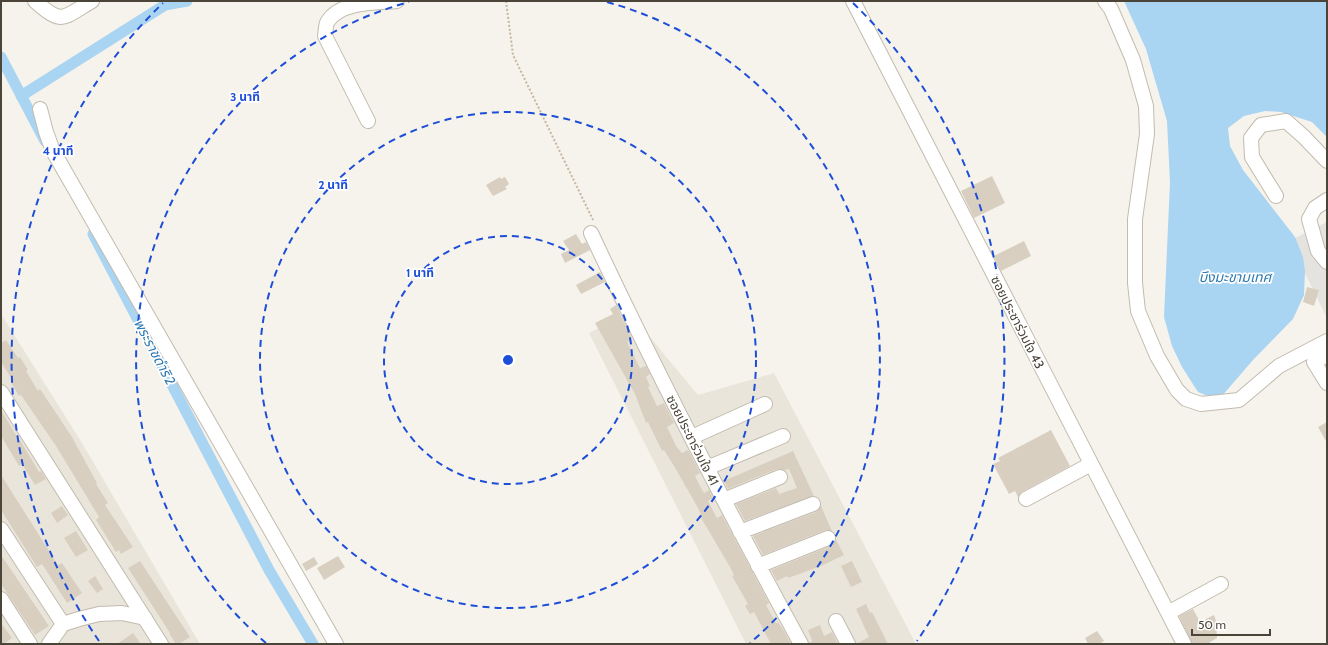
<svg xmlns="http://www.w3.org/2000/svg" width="1328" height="645" font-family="Cabin,'Noto Sans Thai',sans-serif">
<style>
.residential{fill:#eae5da}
.parking{fill:#e5e3e0}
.water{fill:#a9d4f2}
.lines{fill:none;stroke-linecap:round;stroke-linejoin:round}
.canal{stroke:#a9d4f2;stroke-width:11}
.building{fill:#d8cfc1}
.minor-casing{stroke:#c2bbae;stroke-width:16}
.path{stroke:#c4b79f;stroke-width:2;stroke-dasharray:2 2;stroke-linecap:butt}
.minor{stroke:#fff;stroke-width:14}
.ring{fill:none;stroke:#1d4ed8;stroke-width:2;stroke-dasharray:7 5}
.labels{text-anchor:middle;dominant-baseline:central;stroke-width:3.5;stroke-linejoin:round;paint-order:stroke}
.street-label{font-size:13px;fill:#4b4439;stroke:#fff}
.water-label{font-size:14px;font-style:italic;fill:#2e7ab2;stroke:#fff}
.centre{fill:#1d4ed8;stroke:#fff;stroke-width:2}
.ring-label{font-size:12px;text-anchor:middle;font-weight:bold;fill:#1d4ed8;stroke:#fff;stroke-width:3.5;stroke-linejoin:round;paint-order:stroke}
</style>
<rect width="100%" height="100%" fill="#f6f3ec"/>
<path class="residential" d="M629,312L698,395L774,373L916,644H746L589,333Z
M1,314L82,443L200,644H1Z"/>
<path class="parking" d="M1327,222V318L1289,241Z"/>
<path class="water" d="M1124,1H1327V137L1312,122L1281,112L1265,111L1244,116L1228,128L1230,146L1243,170L1295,237L1303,257L1305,271L1304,295L1293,319L1253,360L1221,397L1208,396L1198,392L1182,367L1172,346L1164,317L1170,182L1167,121L1146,49Z"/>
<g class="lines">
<path class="canal" d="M1,57L45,141
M21,96L165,5L187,1
M93,234L269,570L313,644"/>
</g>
<path class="building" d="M992,176L1005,203L974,218L961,191Z
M500,177L501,179L505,177L509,184L505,187L507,189L493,196L486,185Z
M576,234L582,244L586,242L590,250L565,263L561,254L569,250L563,241Z
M1024,241L1031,256L1001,271L994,256Z
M600,272L605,282L581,294L576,285Z
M1307,287L1319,290L1314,306L1303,302Z
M616,305L632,339L627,342L640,368L646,366L650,374L646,377L650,386L648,387L657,406L664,403L674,423L667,427L676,446L682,453L688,450L700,473L695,476L699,484L704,493L709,490L713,498L708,501L717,518L722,515L769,603L766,605L776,623L778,622L784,631L791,644H771L754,612L750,614L745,606L748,604L732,576L734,575L730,567L700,516L701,515L698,508L674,466L664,450L662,451L648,422L646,423L635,394L595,323L613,314L610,309Z
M6,340L18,358L20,357L28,370L26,371L38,391L40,389L72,437L97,483L96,484L108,503L105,505L133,547L121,554L119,550L116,552L96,520L99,517L56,446L21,395L19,396L11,382L13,381L1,362V343Z
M1,410L19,440H20L39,472L41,471L46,479L35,485L22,464L19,466L1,436Z
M1327,422V443L1318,427Z
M1051,430L1070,466L1022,492L1018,497L1015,491L1009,494L993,464L1000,461L998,458Z
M793,451L814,496L745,521L736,504L776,488L779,494L797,488L789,469L785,470L777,469L728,489L724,481Z
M1,475L58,565L62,563L82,593L67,603L42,564L37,567L1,510Z
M62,506L68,515L57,523L51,513Z
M821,506L832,531L825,530L763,555L753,536L816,512Z
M76,531L88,550L76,557L64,538Z
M836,540L844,555L821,566L788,578L787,576L777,581L771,570L831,546Z
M1,555L49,626L35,635L1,584Z
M338,556L345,567L324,580L317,568Z
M314,557L318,564L306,571L302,564Z
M140,561L190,637L179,644H176L169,633H170L128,568Z
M852,561L862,582L851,587L841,566Z
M95,576L103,589L97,593L88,581Z
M866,604L870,613L872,612L888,644H856L869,637L856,609Z
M1193,609L1200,622L1214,615L1216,621L1217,638L1207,644H1192L1179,616Z
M1,623L12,638L4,644H1Z
M820,625L824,636L832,632L838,644H809L812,641L808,630Z
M1097,631L1104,641L1099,644H1088L1085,638Z
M133,633L141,644H117Z"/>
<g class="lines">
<defs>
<path id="minor" d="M35,1C63,26 62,18 92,1
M853,1L1184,644
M1105,1L1111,9L1133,60L1146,106L1147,134L1135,219V283L1138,311L1157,356L1177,390L1186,399L1201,404L1239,400L1279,366L1327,341
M40,109L46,132L53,151L336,644
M368,121L325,36C326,32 325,25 328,21C341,1 376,3 397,1
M1276,196L1252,157L1251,138L1261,125L1286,121L1304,137L1327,161
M1327,200L1315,208L1309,219L1318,251L1327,262
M591,233C656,372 727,509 801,644
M1327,355L1314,362L1327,383
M1,392L161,644
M692,437L765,404
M707,468L783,436
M1026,499L1091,464
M724,500L780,477
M1,529L63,624
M740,532L813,504
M758,566L828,538
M1,599L30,644
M1168,613L1221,584
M836,621L848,644
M49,644L63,624L79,619L99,614L122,613L145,618"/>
</defs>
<use href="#minor" class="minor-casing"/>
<path class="path" d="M506,1L513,55L594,222"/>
<use href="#minor" class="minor"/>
</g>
<g class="ring">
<circle cx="508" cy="360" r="124"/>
<circle cx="508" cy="360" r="248"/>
<path d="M266 643A372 372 0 0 1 409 2M607 2A372 372 0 0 1 750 643"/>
<path d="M99 641A496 496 0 0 1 163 3M853 3A496 496 0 0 1 917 641"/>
</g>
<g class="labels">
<g class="street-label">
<text transform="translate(1018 322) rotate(63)">ซอยประชาร่วมใจ 43</text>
<text transform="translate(693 440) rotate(63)">ซอยประชาร่วมใจ 41</text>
</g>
<g class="water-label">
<text x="1235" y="277">บึงมะขามเทศ</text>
<text transform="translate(155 352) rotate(62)">พระราชดำริ 2</text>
</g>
</g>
<circle cx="508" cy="360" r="6" class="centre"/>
<g class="ring-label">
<text x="245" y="101">3 นาที</text>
<text x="58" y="155">4 นาที</text>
<text x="333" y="189">2 นาที</text>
<text x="420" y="277">1 นาที</text>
</g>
<rect width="1328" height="645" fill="none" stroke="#4b4439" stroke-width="4"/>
<path d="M1192 629v6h78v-6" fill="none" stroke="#4b4439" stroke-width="2"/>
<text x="1198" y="629" font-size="12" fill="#4b4439" stroke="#ffffff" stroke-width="3" paint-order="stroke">50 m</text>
</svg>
